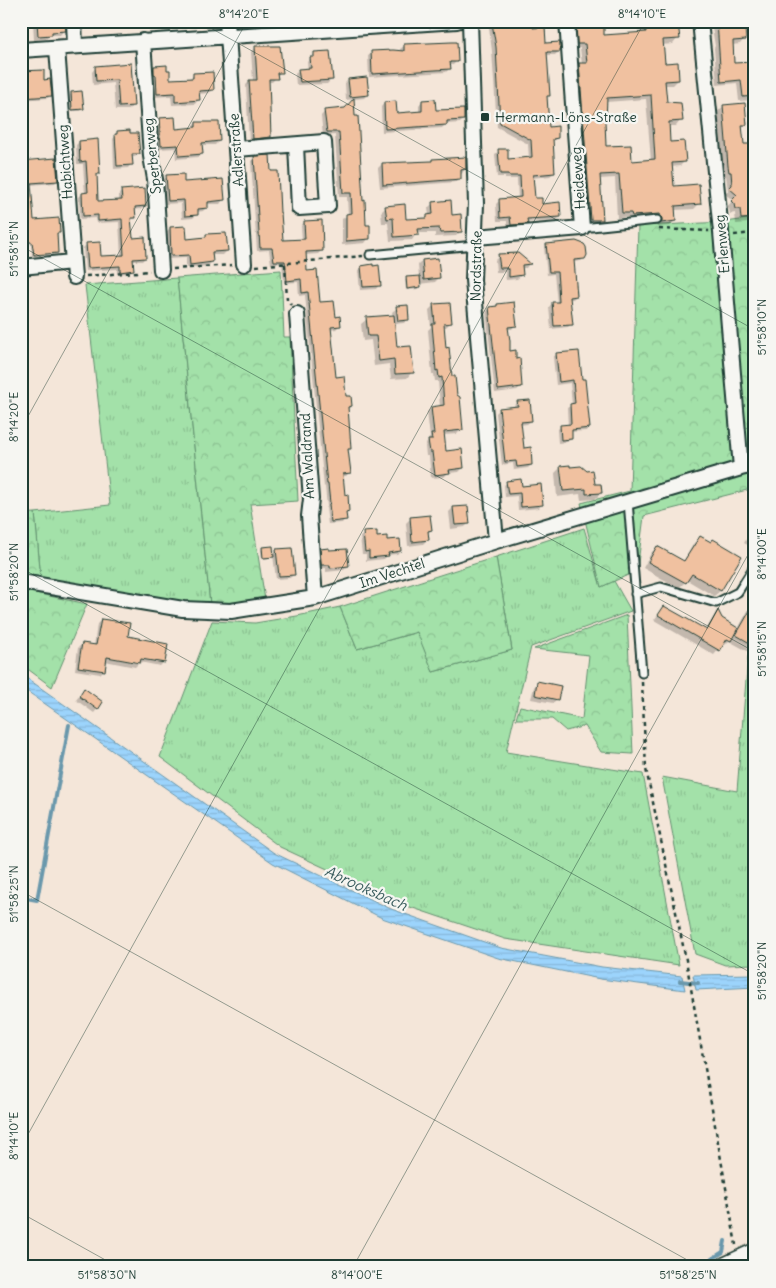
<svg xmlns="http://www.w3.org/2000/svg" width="776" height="1288" font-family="Delius,sans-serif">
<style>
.grass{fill:url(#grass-tufts);stroke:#618f6e}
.forest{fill:url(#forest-crowns);stroke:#618f6e}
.water{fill:url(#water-rules);stroke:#6a98ac}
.shadow{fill:#0003;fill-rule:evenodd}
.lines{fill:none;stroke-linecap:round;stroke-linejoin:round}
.stream{stroke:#6a98ac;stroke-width:4}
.building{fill:#f0c1a0;stroke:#1f3d34;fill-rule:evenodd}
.lane-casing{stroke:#1f3d34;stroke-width:11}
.street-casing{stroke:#1f3d34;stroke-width:18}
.secondary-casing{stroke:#1f3d34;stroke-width:22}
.path{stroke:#1f3d34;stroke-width:2.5;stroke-dasharray:4 4;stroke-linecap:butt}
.lane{stroke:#f6f6f2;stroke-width:7}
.street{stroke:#f6f6f2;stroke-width:14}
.secondary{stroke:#f6f6f2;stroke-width:19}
.ticks{fill:none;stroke:#1f3d34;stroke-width:1;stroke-opacity:0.45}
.poi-dot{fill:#1f3d34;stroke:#f6f6f2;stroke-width:2}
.labels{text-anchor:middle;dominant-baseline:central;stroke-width:4.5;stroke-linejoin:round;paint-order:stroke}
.poi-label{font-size:14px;fill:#1f3d34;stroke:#f6f6f2;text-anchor:start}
.street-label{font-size:14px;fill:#1f3d34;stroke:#f6f6f2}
.water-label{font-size:15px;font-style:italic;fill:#385b5c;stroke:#f6f6f2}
.neatline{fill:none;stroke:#1f3d34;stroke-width:2}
.ticks-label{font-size:12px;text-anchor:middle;fill:#1f3d34}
</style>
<defs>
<pattern id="grass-tufts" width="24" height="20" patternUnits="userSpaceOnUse" patternTransform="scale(1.25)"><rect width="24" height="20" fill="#a3e1a9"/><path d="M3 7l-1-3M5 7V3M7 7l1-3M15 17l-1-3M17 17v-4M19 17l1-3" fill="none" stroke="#8cc292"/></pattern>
<pattern id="forest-crowns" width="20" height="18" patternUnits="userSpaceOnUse" patternTransform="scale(1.25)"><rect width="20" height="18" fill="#a3e1a9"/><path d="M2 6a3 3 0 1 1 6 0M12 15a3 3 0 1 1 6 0" fill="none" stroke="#8cc292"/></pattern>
<pattern id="water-rules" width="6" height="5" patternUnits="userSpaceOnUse" patternTransform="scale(1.25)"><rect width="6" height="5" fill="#9cd4fc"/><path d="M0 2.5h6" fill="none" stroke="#86b7d9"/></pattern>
</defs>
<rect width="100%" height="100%" fill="#f4e6d9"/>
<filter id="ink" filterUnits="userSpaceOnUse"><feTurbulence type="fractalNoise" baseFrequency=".02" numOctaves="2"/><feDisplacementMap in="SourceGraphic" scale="10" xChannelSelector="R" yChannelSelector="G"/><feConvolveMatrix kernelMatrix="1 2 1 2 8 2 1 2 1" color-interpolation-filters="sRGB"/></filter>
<g filter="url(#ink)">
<path class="grass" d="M177,278L210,604L185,603L41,580L35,513L110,505L85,285Z
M584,528L601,587L614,581L631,611L531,647L506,752L643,774L679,965L505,939L407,906L280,847L160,757L212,621L255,623L297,616L340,607L357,649L418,632L433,672L512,650L496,557Z
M748,656L755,658V964L725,965L695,954L662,777L737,791Z"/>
<path class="forest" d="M755,218V488L644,516L637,571L601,587L581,503L630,491L638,226L725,222Z
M281,270L284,337H290L298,501L250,504L265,600L235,604H210L177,278Z
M35,513L41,580L21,576V514Z
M496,557L512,650L433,672L417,632L357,649L340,607Z
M21,590L87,604L52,687L21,664Z
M627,615L633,754L601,752L585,726L566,731L552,719H516L520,706L582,719L589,655L534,649Z"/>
<path class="water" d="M21,674L274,853L391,909L501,948L602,967L682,976L685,990L600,979L498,958L382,918L273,863L21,687Z
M755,974V987L696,990L693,975Z"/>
<path class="shadow" d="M33,21H65L64,30L60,35H50L46,39L34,40Z
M97,21H122L120,23L112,24V22L97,23Z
M141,21H159L141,23Z
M258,21H278L258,23Z
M521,21H531V29L545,44L559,51L555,55H546L548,95L546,98L548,128L557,138L552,142L554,173L550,176L532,178L534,200L560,217L556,221L526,222L523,227L507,228V221H497L496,204L500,200L518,199L517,179H505V177H497L495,154L499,151L507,160L529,159L528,144L497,127L492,51L489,28L492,25L520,23Z
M576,21H594L595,28L603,36L641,34L640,21H659V26L678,38L673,44L662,45L663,64L678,80L673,85H664L665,104L681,120L676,126H668L669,144L685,161L680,166L671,167L673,187L699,204L694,209L674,210L675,221L670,226L657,227L654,219L627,221V217L617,218L615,178L599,179L601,219L596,224L587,225L574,69L582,64L580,48L573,49L571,26ZM646,99L651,161L631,162L605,148L604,122L606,102Z
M711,21H732V30L744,39L740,44L732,45L733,65L752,63L755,96L751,100L739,101L737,83L717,85L714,48L715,46Z
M404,46L457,61L453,65H449V69L446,72L369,77L368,56L372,53L401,52L400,49Z
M255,48L282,72L276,76V78L272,82H268L270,137L266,141L249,142L246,85L249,82L253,81L251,51Z
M315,53L331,80L327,84L296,85L295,74L299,70H308L307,62Z
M130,65L133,105L129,110H115L113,83L93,85L92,72L96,67Z
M154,67L169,80L190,78L193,75L213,90L209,93L198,94V100L195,104L172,105L171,96L154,97L153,78L151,77L150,71Z
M21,73L43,81L50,95L48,98L21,100Z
M348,80L367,95L364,98L346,100L345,83Z
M72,93L82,109L81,111H71L70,95Z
M21,101L28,161L57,180L55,183L30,185L33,221L59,232L57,234V252L55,254L32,256L31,243L26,244L25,222H21Z
M422,101L434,112L463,120L460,123L446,124L442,128L382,132L381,107L384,103L396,114L419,113V105Z
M724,106L746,124L741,129L743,146L755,145L753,217L748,223L736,224L735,213L730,214L729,209L727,207L733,200L725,194L728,191L726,176H724V172L718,111Z
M346,110L365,226L369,238L365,243L342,245V219L348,215L347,197H339L335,135L323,136L321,116L325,111Z
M160,119L175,130L193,129V126L196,123L219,141L215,145H201L202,154L198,157L176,159L175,148L158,149L156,123Z
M118,132L138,153L135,157H131V164L128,168L114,169L113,139Z
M79,142L99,173L96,176L97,203L119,201V194L122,191L145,206L141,209L134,210L135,218L130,221L132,239L145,258L142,261H132V270L129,273L117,274V269L85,271L83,248L87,244L100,258L121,257L119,222L96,223L95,218L80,219L79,197L82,194H85L83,164H77L76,145Z
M254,158L270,173L282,242L302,240L301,226L304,222L321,251L318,254L305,255L306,273L319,303L335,318L339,326L336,329L330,330L335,378L345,398L351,406L347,410L350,448L347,451L349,473L346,476H342L344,496L348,512L345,515V519L342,523L328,524L326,508L327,507L325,486L324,487L305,295L299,296L298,282L284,283L282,263L271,264L269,250L257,251L251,161Z
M432,160L465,169L456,182L380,188L378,168L382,164L430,162Z
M167,177L183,183L223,200L220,204H207V207L203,211L197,212V214L193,218L182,219L181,203L165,204L163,180Z
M433,203L451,216L461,231L456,236L435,237V233H417L412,240L390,241L388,223H382L381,212L386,207L405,221L424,219L429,216L428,208Z
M170,228L186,240L203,239L206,236L227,251L223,255H211L212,262L208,266L186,268V258L168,259L166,232Z
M581,243L585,248L584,258L581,261L573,262L576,296L573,299H569L571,324L568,327L551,329L549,307L552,303H557L554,274L547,275L544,248L547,245Z
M517,254L529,264L526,268H521L522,275L517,279L506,280L505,272H496L495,260L499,256Z
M422,261L439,278L435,282L419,284L418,289L406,290L405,280L406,279L419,277L418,265Z
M362,267L379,285L376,289L360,290L358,270Z
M434,305L451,322L446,327H443L445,349L462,429L457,434L443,435L445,452L463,468L459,472L448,473L444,477L431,478L429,456H426L425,446L430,437L427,412L431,408L440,407L438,381H435L434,374H432L428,330L431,327L429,310Z
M498,305L515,325L512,329H507L509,352L521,387L517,390L495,393L486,311Z
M397,308L408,319L404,323L394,324L396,348L412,372L407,378L391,379L389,364L374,366L371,340L363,341L361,324L367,319L393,316L392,312Z
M578,352L589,427L586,431L570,432L571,439L567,442L558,443L557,430L560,427L568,426L567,408L572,405L570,383L556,385L553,357L557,354Z
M518,402L531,421L527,424L520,425L522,450L531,465L528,468L514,470L513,463L502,465L496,413L500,409L515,408L514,405Z
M561,467L593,486L601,493L595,499L581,500L580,494L557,497L555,473Z
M507,482L521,487L542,504L539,508L518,510L517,496L505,497L504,485Z
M453,508L469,523L465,527L451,529L449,512Z
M410,519L431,530L427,534V540L423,544L408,546L406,523Z
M755,525V549L744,543Z
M364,534L386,541L400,551L397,554L388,555L384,559L366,561V554H362L360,537Z
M700,537L720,591L714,596L687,580L679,588L643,568L651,553L657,547L683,562L694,543Z
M262,548L272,555L277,550L294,574L290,578L276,579L273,555L271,558L262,559L261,550Z
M321,550L348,566L344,570L326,572V568L318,569L317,554Z
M755,598V649L751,653L729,641L725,645L723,644L714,655L654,620L664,607L705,631L718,612L721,619L738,629Z
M101,620L126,637L164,662L160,666L140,662L135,667L105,661L104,670L100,674L75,670L78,648L82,644L94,646L97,624Z
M538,683L557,699L553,703L531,699L534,687Z
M84,690L102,703L94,713L76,700Z"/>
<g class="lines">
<path class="stream" d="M21,897L37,900L69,725
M680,981L698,983
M699,1267L723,1252L725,1241"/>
</g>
<path class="building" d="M37,21H65L66,31L52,32V35L38,36Z
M532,21L533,28L545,27L546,43L560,42V52H547L550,96H547L549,127L558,126V138L553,139L555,173L533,175L535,198H542V204L560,202L561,217L527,219L528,224L511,225L510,217L500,218L499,199L521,197L520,176H509L508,174H500L498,149H508V159L532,157L531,140L500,123L496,47L492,23Z
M576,21H593V26H604V35L646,32L645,21H660V25L678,23L680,39L663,40L665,63L678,62L679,80L665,81L667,102L681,103L683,121L669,122L670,142L684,141L686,162L672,163L674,186L699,184L701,204L675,206L676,221L661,223L662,219L660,214L632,216L631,213H622L619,174L600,175L603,220H591L579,63H587L585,44H577ZM651,95L655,159L632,161L631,145L606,146L605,121H606L607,98Z
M717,21H733V29L745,28L746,40L733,41L734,63L753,62L755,96L743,97L741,80L721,82Z
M452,42H457L458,62H450L451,69L372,74L371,51L393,50L404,51V44Z
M255,46H280L283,73H277L278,79H269L271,137L253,139L249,80H257Z
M330,51L333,80L300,82L298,69L311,68L310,57H314V52Z
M131,63L134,106L119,107L117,80L96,81L95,66Z
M167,65V70H170V79L193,78V73L213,72L214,90L199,91L200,100L175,102V93L157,94L156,75L154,74V66Z
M44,70V80L50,79L52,96L21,98V71Z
M367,77L369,95L350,97L348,79Z
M82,91L84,109L72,110L71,92Z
M354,98L355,116H358L363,201L365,200L366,225H370V239L346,241V214L352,213L351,193H343L339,132H327L324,110L345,108Z
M435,99L436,110L464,109V120L447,121V125L385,129L384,102L396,101L397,113L422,111V100Z
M745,103L747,125H742L744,144H755V195H752L754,218L741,219L740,209H735L734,204L731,201L737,195L729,188L732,185L731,172H729L728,166L723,105Z
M175,117L176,129L196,127V122H219L220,141L202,143L203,154L179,156L178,145L161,146L159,118Z
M130,130V133H138L140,154H132L133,165L117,166L115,134H117V131Z
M98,139L100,174H97L98,201L122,200L121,190L145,188L146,206L135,207L136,218H131L133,238L145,237L146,258L133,259L134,270L120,272V266L88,268L86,243L100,242L101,256L124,255L122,219L98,221V215L83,216L82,193L88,192L86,161L80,162L79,141Z
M270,155L271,171H278L280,213H281L283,240L305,239L304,221L322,220L323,251L306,252L307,271L317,270L320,302L334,301L336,317L340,316L341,326L331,327L336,377L344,376L346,396H351L352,406L348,407L351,449H348L351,473L343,474L345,495L348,494L349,512L346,513L347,520L331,522L329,504L330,503L328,484H327L308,292L302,293L301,279L287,281L285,261H274L272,248H260L254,156Z
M466,157V169L461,170V179L383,185L382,163L432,161V159Z
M56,158L58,181L31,183L34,220L59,218L60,233H57L58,253L34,255L32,242H28L26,221H21V161Z
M184,174V182L223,179L225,200L208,202V208L198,209V215L185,216L184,200L168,201L166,175Z
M451,200L452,215L461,214L462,232L440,233L439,228L418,229L419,235L394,237L393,218L387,219L385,206L405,204L406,219L427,218V215L433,214L432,202Z
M186,226L187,239L206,237V234L226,233L228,251L212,252L213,262L190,265L189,255L171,256L170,227Z
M576,241L584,244L586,247L587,255L585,259L574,260L577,296L570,297L573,325L554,326L552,302H559L558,284L557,272H549L546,244Z
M518,253L531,264L522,265L523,275L509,277V269L507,270V268H500L498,254Z
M438,258L440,278L424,280L422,260Z
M373,264V266L379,265L381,286L363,287L361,266Z
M420,276L421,287L407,289L406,277Z
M514,302L517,326L508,327L510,341V351L516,350V359L520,358L522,387L498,390L489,307L497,306V304Z
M450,303L452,323L444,324L446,348L449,347L452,376H455L457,395L460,397L463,430L444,432L446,451L462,449L464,468L449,470L450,473L435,475L432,452H430L428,440H432L431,434H434L431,407L444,405L442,377L439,378L438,370L436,371L432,324H435L433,304Z
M408,305L409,320L398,321L396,306Z
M394,315L397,347L411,346L414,373L395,374L394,359L379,361L376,336H368L366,317Z
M579,351L582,379H585L590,428L572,430V439L561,440L560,425L571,424L570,404L575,403L573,380L559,382L556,353Z
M530,400L532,421L521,422L524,448L531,447L532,465L517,467L516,461L505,462L499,408L518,406L517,401Z
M570,465V467L581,466L587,471L593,470L595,484H601L602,493L586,494V489L563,491L560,466Z
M521,479L522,486L541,484L543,505L521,507L520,493L508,494L506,481Z
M468,506L470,524L455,525L453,507Z
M430,515L432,530L428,531L429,540L412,542L410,517Z
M377,531V537L387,536V540L400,539L401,551L388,553L389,556L369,558V551L365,552L363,532Z
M700,536L711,542L713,539L742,556L721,591L692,574L686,583L648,562L657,546L684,561Z
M273,546L274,557L263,558L262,547Z
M292,548L295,575L279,576L276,549Z
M329,548V550L347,549L349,566L330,568V565H321L320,549Z
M755,602V646L736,635Z
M664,606L707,630L718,610L722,618L738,628L731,641L727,639L720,651L658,615Z
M101,619L130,623L128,636L168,644L165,663L141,659L140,663L107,657L105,671L78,667L82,643L96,645Z
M537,681L561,686L558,700L535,695Z
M84,688L103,702L98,710L79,696Z"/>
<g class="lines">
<defs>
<path id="lane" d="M582,228L657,220
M370,255L475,245
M628,501L642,673
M635,594L661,587L716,603L738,592L755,565"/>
<path id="street" d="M74,21L75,46
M227,21L244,264
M470,21L476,204L473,280L496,541
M700,21L721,232L741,468
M143,41L151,156L155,179L161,270
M57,48L74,277
M21,50L457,21
M237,149L324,142L328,206L299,208L296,145
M476,237L582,228L567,21
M21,267L72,262
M297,314L311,499L309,516L315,598
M21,582L183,609L231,611L315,598L496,541L741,468L755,465"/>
<path id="secondary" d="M725,1267L755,1253"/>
</defs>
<use href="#lane" class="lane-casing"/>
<use href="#street" class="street-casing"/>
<use href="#secondary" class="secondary-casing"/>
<path class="path" d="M659,229L709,231
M734,235L755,233
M285,264L287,300L291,305
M256,266L363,256
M173,269L232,265
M86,276L150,271
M642,682L646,769L686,960L736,1245"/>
<use href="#lane" class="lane"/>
<use href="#street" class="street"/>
<use href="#secondary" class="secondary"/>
</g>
</g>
<path class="ticks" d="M198,21L755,330M21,246L755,652M21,429L247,21M21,568L755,975M21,891L700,1267M21,1147L645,21M21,1213L118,1267M353,1267L755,542M752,1267L755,1261"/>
<rect class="poi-dot" x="480" y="112" width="10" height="10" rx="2.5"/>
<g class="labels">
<g class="poi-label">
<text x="495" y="117">Hermann-Löns-Straße</text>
</g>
<g class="street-label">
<text transform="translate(236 150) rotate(-94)">Adlerstraße</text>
<text transform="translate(152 156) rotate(-96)">Sperberweg</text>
<text transform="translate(65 162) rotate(-94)">Habichtweg</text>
<text transform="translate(578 178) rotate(-94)">Heideweg</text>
<text transform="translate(722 244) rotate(-95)">Erlenweg</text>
<text transform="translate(476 266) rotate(-89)">Nordstraße</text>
<text transform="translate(307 456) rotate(-93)">Am Waldrand</text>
<text transform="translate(392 573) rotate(-18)">Im Vechtel</text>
</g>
<g class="water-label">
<text transform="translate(366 888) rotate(24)">Abrooksbach</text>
</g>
</g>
<rect width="776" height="1288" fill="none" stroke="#f6f6f2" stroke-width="55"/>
<rect x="28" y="28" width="720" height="1232" class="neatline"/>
<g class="ticks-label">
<text x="244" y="18">8°14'20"E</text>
<text x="642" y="18">8°14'10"E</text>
<text transform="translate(14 249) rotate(-90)" y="4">51°58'15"N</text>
<text transform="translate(762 327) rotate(-90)" y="4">51°58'10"N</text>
<text transform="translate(14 417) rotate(-90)" y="4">8°14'20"E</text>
<text transform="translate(762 554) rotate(-90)" y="4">8°14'00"E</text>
<text transform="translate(14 572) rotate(-90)" y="4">51°58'20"N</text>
<text transform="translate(762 649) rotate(-90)" y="4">51°58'15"N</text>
<text transform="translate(14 894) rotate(-90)" y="4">51°58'25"N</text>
<text transform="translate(762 971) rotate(-90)" y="4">51°58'20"N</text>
<text transform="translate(14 1136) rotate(-90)" y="4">8°14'10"E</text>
<text x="107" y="1279">51°58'30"N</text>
<text x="357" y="1279">8°14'00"E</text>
<text x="688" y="1279">51°58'25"N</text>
</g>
</svg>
